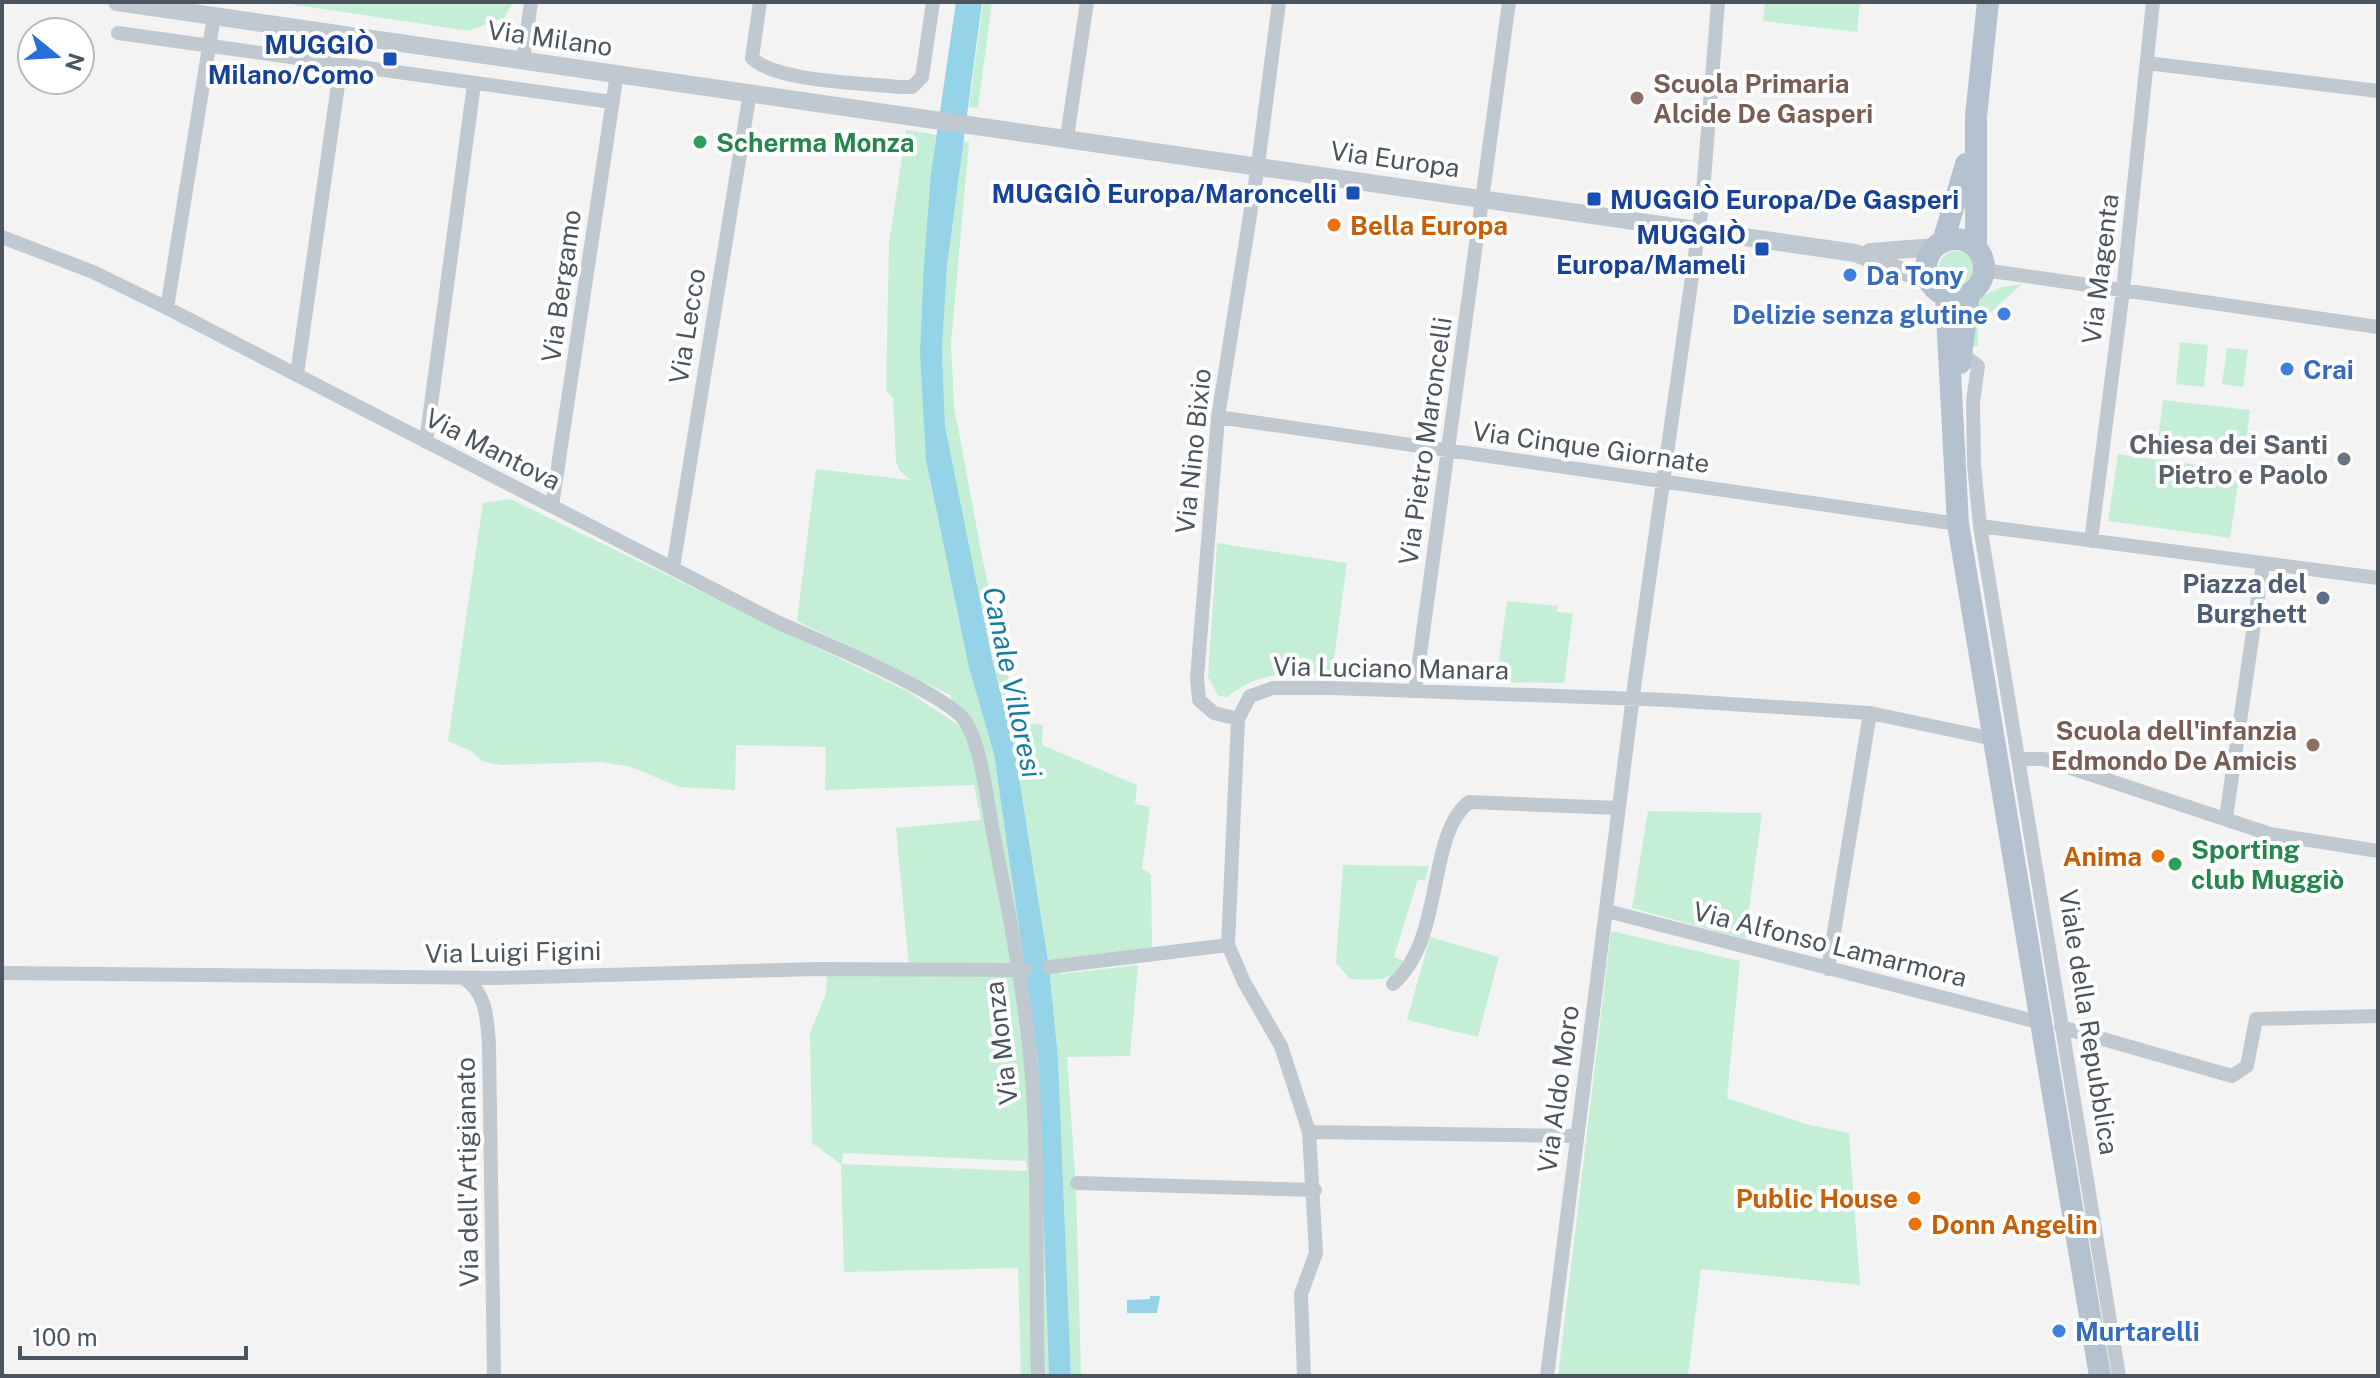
<svg xmlns="http://www.w3.org/2000/svg" width="2380" height="1378" font-family="'Public Sans',sans-serif">
<style>
.green{fill:#c5eed7;fill-rule:evenodd}
.water{fill:#95d3e8}
.lines{fill:none;stroke-linecap:round;stroke-linejoin:round}
.minor{stroke:#c1c9d0;stroke-width:14}
.tertiary{stroke:#c1c9d0;stroke-width:18}
.primary{stroke:#b4c1cf;stroke-width:22}
.transit-dot{fill:#1a4fb4;stroke:#fff;stroke-width:3}
.education-dot{fill:#8d6e63;stroke:#fff;stroke-width:3}
.leisure-dot{fill:#2e9e5b;stroke:#fff;stroke-width:3}
.food-dot{fill:#e8710a;stroke:#fff;stroke-width:3}
.shop-dot{fill:#3f7fe0;stroke:#fff;stroke-width:3}
.worship-dot{fill:#6b7280;stroke:#fff;stroke-width:3}
.service-dot{fill:#5c6f8a;stroke:#fff;stroke-width:3}
.labels{text-anchor:middle;dominant-baseline:central;stroke-width:8;stroke-linejoin:round;paint-order:stroke}
.street-label{font-size:26px;fill:#4b555f;stroke:#fff}
.transit-label{font-size:26px;font-weight:bold;fill:#164399;stroke:#fff;text-anchor:end}
.education-label{font-size:26px;font-weight:bold;fill:#785e54;stroke:#fff;text-anchor:start}
.leisure-label{font-size:26px;font-weight:bold;fill:#27864d;stroke:#fff;text-anchor:start}
.food-label{font-size:26px;font-weight:bold;fill:#c56008;stroke:#fff;text-anchor:start}
.shop-label{font-size:26px;font-weight:bold;fill:#366cbe;stroke:#fff;text-anchor:start}
.worship-label{font-size:26px;font-weight:bold;fill:#5b616d;stroke:#fff;text-anchor:end}
.service-label{font-size:26px;font-weight:bold;fill:#4e5e75;stroke:#fff;text-anchor:end}
.water-label{font-size:28px;font-style:italic;fill:#167da0;stroke:#fff}
</style>
<rect width="100%" height="100%" fill="#f4f3f3"/>
<path class="green" d="M277,2H513L504,18L469,31Z
M983,2H992L978,108L969,107Z
M1765,2H1860L1857,32L1763,21Z
M906,130L936,135L928,210L926,460L969,668L994,754L1038,1061L1049,1376H1021L1018,1268L844,1272L841,1164L812,1143L810,1033L826,994L827,972L909,966L896,828L981,820L974,785L825,790L826,747L736,745L735,790L679,787L631,767L601,762L501,765L482,761L471,751L448,741L483,503L510,499L907,691L960,726L950,695L797,621L816,469L910,480L899,470L896,461L893,398L886,390L889,244ZM843,1153L1026,1161L1027,1171L842,1164Z
M962,141L969,142L951,343L954,406L983,561L1018,722L1043,725L1042,745L1137,785L1135,804L1150,807L1142,869L1151,874L1152,948L1057,959L1061,974L1138,965L1130,1056L1067,1057L1076,1188L1081,1376H1071L1058,1058L1049,967L1014,746L992,659L945,426L942,350L947,266Z
M1939 268a17 17 0 1 1 34 0a17 17 0 1 1-34 0Z
M2022,284L1978,324V346L1968,347L1974,300L2002,287Z
M2180,342L2208,345L2204,387L2176,384Z
M2227,348L2248,350L2243,387L2222,384Z
M2163,400L2250,410L2244,457L2157,447Z
M2118,454L2240,471L2230,538L2108,521Z
M1217,543L1347,563L1332,673C1289,675 1262,669 1227,697L1218,696L1208,677Z
M1507,601L1558,606L1557,612L1573,613L1564,683L1496,682Z
M1648,811L1762,813L1745,939L1632,908Z
M1343,865L1429,866L1425,881L1418,879L1394,957L1404,961C1393,984 1373,979 1350,979L1336,963Z
M1611,931L1740,961L1727,1098L1806,1124L1849,1133L1860,1285L1701,1269L1688,1376H1558Z
M1430,937L1499,957L1478,1037L1407,1020Z"/>
<path class="water" d="M956,2H982L947,266L942,350L945,426L992,659L1014,746L1049,967L1058,1058L1071,1376H1049L1038,1061L994,754L969,668L926,460L920,352L924,264L931,173Z
M1150,1296H1160L1157,1313H1127V1300L1150,1299Z"/>
<g class="lines">
<path class="minor" d="M760,2L752,58C775,82 867,83 900,87H912L922,77L933,2
M118,33L612,102
M523,60L531,2
M2147,63L2378,91
M1067,137L1087,2
M2,237L93,272L167,308L777,622C813,638 946,693 965,721C982,747 987,801 993,832C1010,917 1027,1004 1033,1090C1039,1186 1035,1281 1038,1376
M1984,270L2378,327
M167,308L214,16
M1961,353L1978,366L1973,402L1974,465L1980,526L2119,1376
M297,374L341,64
M1218,417L1958,524
M426,442L474,84
M552,506L617,73
M1980,526L2378,578
M2091,541L2123,290L2153,2
M673,568L750,92
M1415,691L1509,2
M1238,719L1214,713L1199,700L1197,678L1218,417L1258,165L1279,2
M2019,759H2044L2270,834L2378,851
M2226,818L2263,563
M1607,911L2042,1023
M1049,967L1228,945
M1828,969L1870,713
M2,973L499,978L819,969L1025,970
M463,978C487,992 487,1019 489,1045L494,1376
M1393,984C1445,939 1426,836 1469,802L1618,808
M2061,1027L2232,1076L2247,1066L2256,1019L2378,1016
M1309,1132L1575,1136
M1077,1183L1315,1190
M1304,1376L1301,1294L1316,1253L1309,1132L1281,1046L1244,982L1228,945L1238,719L1250,696L1273,688H1332L1668,700L1870,713L1994,739
M1547,1376L1635,680L1702,206L1718,2"/>
<path class="tertiary" d="M117,2L1855,253L1929,281
M1870,252L1936,247"/>
<path class="primary" d="M1926 268a29 29 0 1 1 58 0a29 29 0 1 1-58 0Z
M1943,242L1966,164
M1976,247V116L1988,2
M1946,296L1958,524L2100,1376
M1960,363L1969,294"/>
</g>
<g class="transit-dot">
<rect x="382" y="51" width="16" height="16" rx="4"/>
<rect x="1345" y="185" width="16" height="16" rx="4"/>
<rect x="1586" y="191" width="16" height="16" rx="4"/>
<rect x="1754" y="241" width="16" height="16" rx="4"/>
</g>
<g class="education-dot">
<circle cx="1637" cy="98" r="8"/>
<circle cx="2313" cy="745" r="8"/>
</g>
<g class="leisure-dot">
<circle cx="700" cy="142" r="8"/>
<circle cx="2175" cy="864" r="8"/>
</g>
<g class="food-dot">
<circle cx="1334" cy="225" r="8"/>
<circle cx="2158" cy="856" r="8"/>
<circle cx="1914" cy="1198" r="8"/>
<circle cx="1915" cy="1224" r="8"/>
</g>
<g class="shop-dot">
<circle cx="1850" cy="275" r="8"/>
<circle cx="2004" cy="314" r="8"/>
<circle cx="2287" cy="369" r="8"/>
<circle cx="2059" cy="1331" r="8"/>
</g>
<circle class="worship-dot" cx="2344" cy="459" r="8"/>
<circle class="service-dot" cx="2323" cy="598" r="8"/>
<g class="labels">
<g class="street-label">
<text transform="translate(550 38) rotate(8)">Via Milano</text>
<text transform="translate(1395 159) rotate(8)">Via Europa</text>
<text transform="translate(2100 269) rotate(-83)">Via Magenta</text>
<text transform="translate(561 286) rotate(-82)">Via Bergamo</text>
<text transform="translate(687 326) rotate(-81)">Via Lecco</text>
<text transform="translate(1425 441) rotate(-82)">Via Pietro Maroncelli</text>
<text transform="translate(1591 447) rotate(8)">Via Cinque Giornate</text>
<text transform="translate(493 449) rotate(27)">Via Mantova</text>
<text transform="translate(1193 451) rotate(-84)">Via Nino Bixio</text>
<text transform="translate(1391 668) rotate(1)">Via Luciano Manara</text>
<text transform="translate(1830 944) rotate(14)">Via Alfonso Lamarmora</text>
<text transform="translate(513 952) rotate(-1)">Via Luigi Figini</text>
<text transform="translate(2089 1022) rotate(81)">Viale della Repubblica</text>
<text transform="translate(1001 1043) rotate(-97)">Via Monza</text>
<text transform="translate(1558 1089) rotate(-82)">Via Aldo Moro</text>
<text transform="translate(467 1172) rotate(-91)">Via dell'Artigianato</text>
</g>
<g class="transit-label">
<text x="374" y="44">MUGGIÒ<tspan x="374" dy="30">Milano/Como</tspan></text>
<text x="1337" y="193">MUGGIÒ Europa/Maroncelli</text>
<text x="1610" y="199" text-anchor="start">MUGGIÒ Europa/De Gasperi</text>
<text x="1746" y="234">MUGGIÒ<tspan x="1746" dy="30">Europa/Mameli</tspan></text>
</g>
<g class="education-label">
<text x="1653" y="83">Scuola Primaria<tspan x="1653" dy="30">Alcide De Gasperi</tspan></text>
<text x="2297" y="730" text-anchor="end">Scuola dell'infanzia<tspan x="2297" dy="30">Edmondo De Amicis</tspan></text>
</g>
<g class="leisure-label">
<text x="716" y="142">Scherma Monza</text>
<text x="2191" y="849">Sporting<tspan x="2191" dy="30">club Muggiò</tspan></text>
</g>
<g class="food-label">
<text x="1350" y="225">Bella Europa</text>
<text x="2142" y="856" text-anchor="end">Anima</text>
<text x="1898" y="1198" text-anchor="end">Public House</text>
<text x="1931" y="1224">Donn Angelin</text>
</g>
<g class="shop-label">
<text x="1866" y="275">Da Tony</text>
<text x="1988" y="314" text-anchor="end">Delizie senza glutine</text>
<text x="2303" y="369">Crai</text>
<text x="2075" y="1331">Murtarelli</text>
</g>
<g class="worship-label">
<text x="2328" y="444">Chiesa dei Santi<tspan x="2328" dy="30">Pietro e Paolo</tspan></text>
</g>
<g class="service-label">
<text x="2307" y="583">Piazza del<tspan x="2307" dy="30">Burghett</tspan></text>
</g>
<g class="water-label">
<text transform="translate(1013 682) rotate(78)">Canale Villoresi</text>
</g>
</g>
<rect width="2380" height="1378" fill="none" stroke="#4b555f" stroke-width="8"/>
<g transform="translate(56 56) rotate(108)"><circle r="38" fill="#ffffff" stroke="#b7bbbf" stroke-width="2"/>
<path d="M0-6L14 30L0 20L-14 30Z" fill="#276eda"/>
<text y="-12" font-size="22" font-weight="bold" text-anchor="middle" fill="#4b555f">N</text>
</g>
<path d="M20 1346v12h226v-12" fill="none" stroke="#4b555f" stroke-width="4"/>
<text x="32" y="1346" font-size="24" fill="#4b555f" stroke="#ffffff" stroke-width="6" paint-order="stroke">100 m</text>
</svg>
